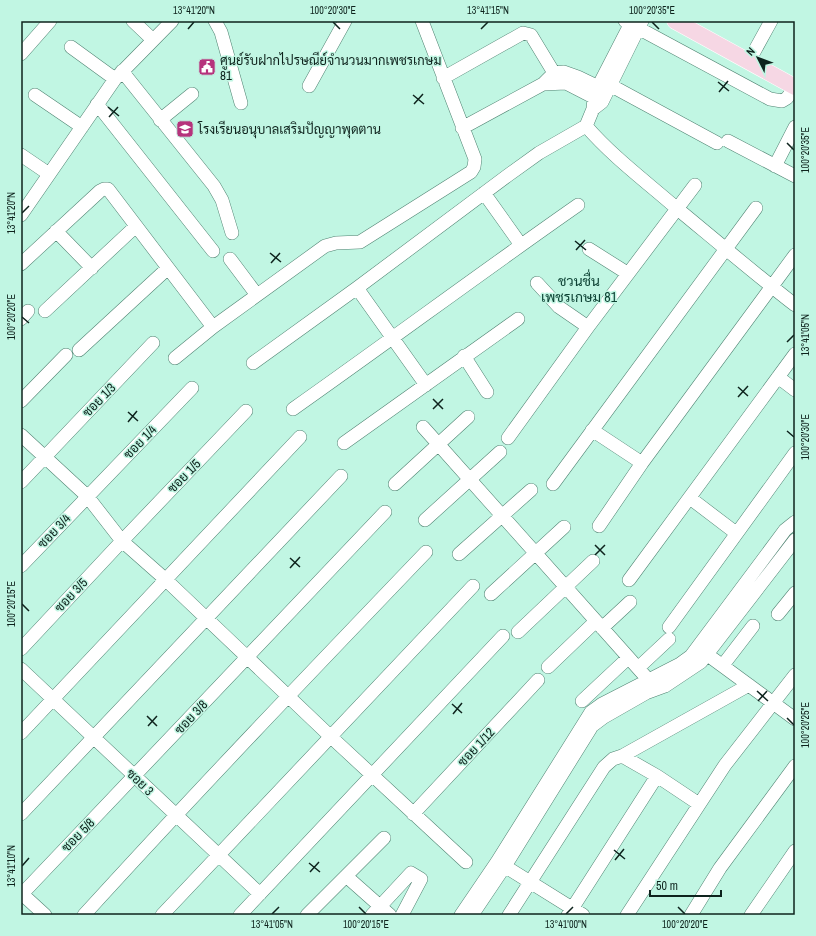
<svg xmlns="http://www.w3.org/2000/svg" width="816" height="936" font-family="'Archivo Narrow',Sarabun,sans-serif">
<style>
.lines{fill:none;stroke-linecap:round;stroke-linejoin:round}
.minor-casing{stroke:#508372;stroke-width:14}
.major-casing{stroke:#fff;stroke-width:17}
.minor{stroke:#fff;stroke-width:13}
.major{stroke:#f6d7e4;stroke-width:16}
.ticks{fill:none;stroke:#0e231d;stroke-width:1.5}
.labels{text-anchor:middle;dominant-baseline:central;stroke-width:3;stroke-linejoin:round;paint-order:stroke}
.poi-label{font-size:13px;fill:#0e231d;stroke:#c1f6e3;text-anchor:start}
.street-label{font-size:13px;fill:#0e231d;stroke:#c1f6e3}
.neighbourhood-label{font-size:14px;fill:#0e4335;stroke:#c1f6e3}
.neatline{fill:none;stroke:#0e231d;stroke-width:1.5}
.ticks-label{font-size:10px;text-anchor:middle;fill:#0e231d}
</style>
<rect width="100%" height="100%" fill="#c1f6e3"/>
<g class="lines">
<defs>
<path id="minor" d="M133,21L153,40
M215,21L221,32L241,103
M625,21L770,99L782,101L787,98L795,87
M71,47L115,79
M21,54L50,21
M749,61L771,21
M122,71L214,186L222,200L232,233
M443,78L523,33L531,35L554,73
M543,84L566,83L601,101
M610,85L717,143
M309,86L345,21
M35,95L82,127
M97,104L213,251
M593,109L602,102L642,21
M160,120L192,94
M586,126C612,156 644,180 674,206C714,239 754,273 795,305
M462,128L543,84L554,73L564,72L578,77L607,91
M728,141L795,176
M21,155L49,174
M775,166L795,127
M484,193L521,245
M21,215L115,79L172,21
M56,231L92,268
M589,249L627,273
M230,259L257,295
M21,264L100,191L104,189H108L213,327
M537,283L559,307L588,327
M357,288L426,385
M45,311L136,226
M21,319L28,311
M79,350L168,268
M464,356L487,392
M175,358L213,327L325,246L336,243L360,242L471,172L474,167L475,159L422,21
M253,363L357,288L507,176L539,153L586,126L593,109L594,98L598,87L632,21
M778,377L795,390
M21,401L66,355
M293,409C388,342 482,272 578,205
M423,427L653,685
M592,430L642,463
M21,435L87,496L122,541L165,579L330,736L466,862
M508,438L588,327L695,185
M344,443L518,319
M21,482L153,343
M395,484L468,417
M553,484L756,208
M690,498L736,533
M425,520L500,452
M599,526L642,463L795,255
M459,554L531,490
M21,566L192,388
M629,580L795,354
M491,594L564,527
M778,614L795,593
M669,627L795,453
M602,628L630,602
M518,632L593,561
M21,649L122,541L246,411
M701,650L795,719
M723,665L753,626
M548,667L596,621
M638,668L669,639
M21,669L260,894
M582,701L628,658
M21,733L300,437
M622,756L657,776L699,804
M21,814L341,476
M413,814L538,680
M498,862L583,915
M346,876L390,915
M21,893L45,915
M21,895L385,512
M84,915C196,792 311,672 426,552
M162,915L473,586
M240,915L503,636
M307,915L384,838
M372,915L411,873L421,879L402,915
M461,915L497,862L591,712L602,704L680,664L691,656L785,530L795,522
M472,915L505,866L592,726L604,717L646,693L665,686L701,662L795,540
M509,915L604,767L613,759L622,756L749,685
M568,915L657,776
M627,915L725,765L795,675
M691,915L720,868L795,766
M751,915L795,851"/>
<path id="major" d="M675,21L795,87"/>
</defs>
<use href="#minor" class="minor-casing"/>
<use href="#major" class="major-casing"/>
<use href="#minor" class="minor"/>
<use href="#major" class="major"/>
</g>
<path class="ticks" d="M333,22L340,29M652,22L659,29M188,29L194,22M481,29L488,22M718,82L729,91M719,92L728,81M413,95L424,104M414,104L423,94M108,107L119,116M109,117L118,107M787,143L794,150M22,213L29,206M575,241L586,250M576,250L585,240M270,253L281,262M271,263L280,253M22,317L29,323M787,342L794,335M738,387L748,396M738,397L748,386M433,399L443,409M433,409L443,399M128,412L138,421M128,422L137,411M787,431L794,437M595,545L605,555M595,555L605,545M290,558L300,567M290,568L300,557M22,604L29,611M757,691L768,701M758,701L767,691M452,704L462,713M453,714L462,703M147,716L157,726M787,718L794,725M148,726L157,716M614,850L625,859M615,860L624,849M309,863L320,872M22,866L29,858M310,872L319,862M359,907L366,914M678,907L685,914M272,914L279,907M566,914L573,907"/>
<defs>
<symbol id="civic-square" viewBox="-11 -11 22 22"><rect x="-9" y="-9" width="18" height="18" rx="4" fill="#b6337c" stroke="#c1f6e3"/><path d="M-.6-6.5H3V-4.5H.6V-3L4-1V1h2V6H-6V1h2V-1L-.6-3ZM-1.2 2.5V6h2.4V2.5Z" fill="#fff"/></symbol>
<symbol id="school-square" viewBox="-11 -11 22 22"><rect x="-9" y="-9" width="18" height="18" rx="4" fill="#b6337c" stroke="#c1f6e3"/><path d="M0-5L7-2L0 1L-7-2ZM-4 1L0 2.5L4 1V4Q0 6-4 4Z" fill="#fff"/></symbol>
</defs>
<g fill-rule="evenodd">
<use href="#civic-square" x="197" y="57" width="20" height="20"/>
<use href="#school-square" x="175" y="119" width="20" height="20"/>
</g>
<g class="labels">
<g class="poi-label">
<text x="220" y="60">ศูนย์รับฝากไปรษณีย์จำนวนมากเพชรเกษม<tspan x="220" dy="15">81</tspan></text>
<text x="198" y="129">โรงเรียนอนุบาลเสริมปัญญาพุดตาน</text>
</g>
<g class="street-label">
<text transform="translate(99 400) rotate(-46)">ซอย 1/3</text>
<text transform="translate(140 442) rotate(-46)">ซอย 1/4</text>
<text transform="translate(184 476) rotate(-46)">ซอย 1/5</text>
<text transform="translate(54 531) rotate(-47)">ซอย 3/4</text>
<text transform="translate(71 595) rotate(-47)">ซอย 3/5</text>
<text transform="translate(191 717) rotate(-47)">ซอย 3/8</text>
<text transform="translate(476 747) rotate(-47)">ซอย 1/12</text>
<text transform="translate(140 782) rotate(44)">ซอย 3</text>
<text transform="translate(78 835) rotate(-46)">ซอย 5/8</text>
</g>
<g class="neighbourhood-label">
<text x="579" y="281">ชวนชื่น<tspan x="579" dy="16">เพชรเกษม 81</tspan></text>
</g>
</g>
<rect width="816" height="936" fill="none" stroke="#c1f6e3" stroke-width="44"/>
<g transform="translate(758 58) rotate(312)" stroke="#c1f6e3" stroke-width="3" paint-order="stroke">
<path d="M0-3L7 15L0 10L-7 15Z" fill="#0e231d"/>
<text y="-6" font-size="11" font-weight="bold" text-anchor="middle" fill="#0e231d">N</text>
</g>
<path d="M650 890v6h71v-6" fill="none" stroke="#0e231d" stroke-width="2"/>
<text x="656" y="890" font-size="12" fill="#0e231d" stroke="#c1f6e3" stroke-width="3" paint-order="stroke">50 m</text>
<rect x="22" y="22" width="772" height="892" class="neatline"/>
<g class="ticks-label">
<text x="194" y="14">13°41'20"N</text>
<text x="333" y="14">100°20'30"E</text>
<text x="488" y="14">13°41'15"N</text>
<text x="652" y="14">100°20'35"E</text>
<text transform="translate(805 150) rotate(-90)" y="4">100°20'35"E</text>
<text transform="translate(11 213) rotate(-90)" y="4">13°41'20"N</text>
<text transform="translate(11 317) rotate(-90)" y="4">100°20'20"E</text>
<text transform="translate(805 335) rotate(-90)" y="4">13°41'05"N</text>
<text transform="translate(805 437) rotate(-90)" y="4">100°20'30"E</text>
<text transform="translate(11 604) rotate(-90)" y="4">100°20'15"E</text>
<text transform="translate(805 725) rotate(-90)" y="4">100°20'25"E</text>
<text transform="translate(11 866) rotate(-90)" y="4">13°41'10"N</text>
<text x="272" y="928">13°41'05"N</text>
<text x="366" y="928">100°20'15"E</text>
<text x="566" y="928">13°41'00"N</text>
<text x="685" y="928">100°20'20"E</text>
</g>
</svg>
